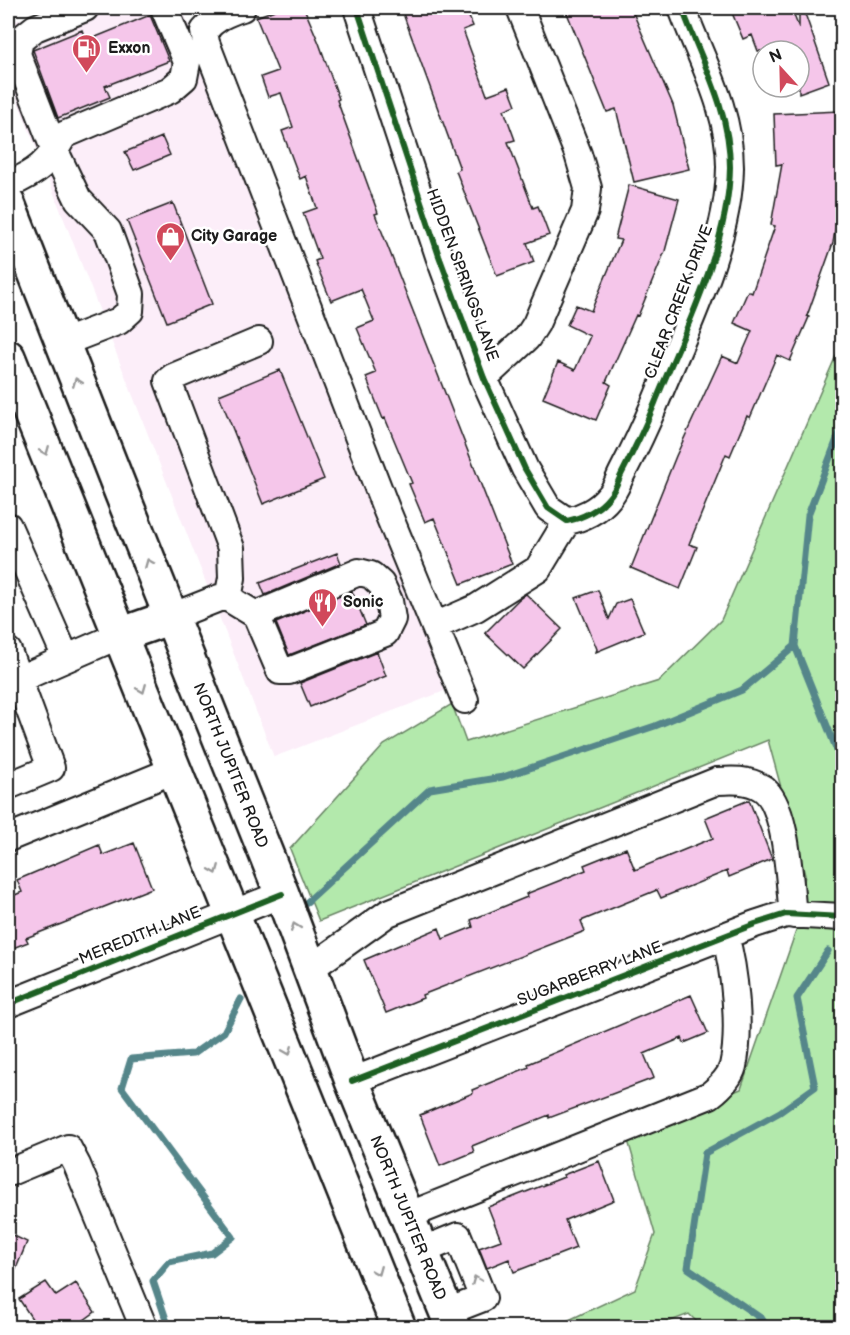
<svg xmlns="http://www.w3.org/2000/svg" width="850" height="1335" font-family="'Balsamiq Sans',sans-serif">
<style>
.built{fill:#fceef9}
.green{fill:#b3e9ac;stroke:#688264;stroke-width:1.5}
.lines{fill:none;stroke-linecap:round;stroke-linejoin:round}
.stream{stroke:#55868a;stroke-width:7}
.building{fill:#f5c6ea;stroke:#1c1c1c;stroke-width:1.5}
.minor-casing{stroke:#1c1c1c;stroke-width:30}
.major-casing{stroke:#1c1c1c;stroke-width:38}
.minor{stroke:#fff;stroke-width:26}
.major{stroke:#fff;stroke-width:33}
.cycleway-casing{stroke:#fff;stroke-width:10}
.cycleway{stroke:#1b5e20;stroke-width:6}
.oneway{stroke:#999}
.labels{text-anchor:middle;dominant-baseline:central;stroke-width:5;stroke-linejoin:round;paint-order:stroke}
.poi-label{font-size:16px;font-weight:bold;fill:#1c1c1c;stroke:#fff;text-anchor:start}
.street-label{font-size:16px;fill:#1c1c1c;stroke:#fff}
</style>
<rect width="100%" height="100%" fill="#fff"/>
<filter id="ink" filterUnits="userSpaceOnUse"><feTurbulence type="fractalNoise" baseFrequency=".0167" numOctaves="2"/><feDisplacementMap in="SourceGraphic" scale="12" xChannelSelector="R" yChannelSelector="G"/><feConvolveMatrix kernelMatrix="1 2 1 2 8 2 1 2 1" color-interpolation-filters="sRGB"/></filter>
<g filter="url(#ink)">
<path class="built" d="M50,8H182L447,690L274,757L8,76V24Z"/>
<path class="green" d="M842,342V1327H702L689,1314L655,1327H554L635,1289L655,1234L627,1137L741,1089L796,931L805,875L768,740L319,921L290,849L384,745L452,704L466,742L659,681L721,620Z"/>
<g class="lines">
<path class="stream" d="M842,426L808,515L795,646L842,763
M307,902L430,789L503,777L655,726L742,690L795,646
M169,1328L153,1281L169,1262L212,1253L233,1237L122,1088L131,1059L193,1054L224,1032L241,999
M767,1328L762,1319L688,1268L705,1153L780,1112L815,1087L797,998L828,951"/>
</g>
<path class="building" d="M280,8H304L319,43L339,99L337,100L378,213L375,214L512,564L461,584L434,518L425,522L409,484L412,483L385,418L383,419L366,377L376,373L357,328L374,321L361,289L331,301L315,261L320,259L303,213L317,208L306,176L300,179L282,131L293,127L281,93L268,97L261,77L278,71L256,17Z
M401,8H465L473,26L463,30L487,95L509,87L516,105L504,110L515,140L508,142L533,208L538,206L549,235L527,243L534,262L497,276L456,171L460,169Z
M565,8H631L673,105L689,169L634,182L616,109L607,112Z
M730,8H791L799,28V8H803L829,82L799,93V51H758L752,35L743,39Z
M150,15L169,61L105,86L110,97L58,118L33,50L82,30L86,41Z
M840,111L843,185L833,243L807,316L809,317L790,361L777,355L750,418L747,416L730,456L726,454L689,544L697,547L680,589L631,568L676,456L722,356L738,363L752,331L734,323L748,291L752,293L775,226L771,225L782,164L776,165L774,114Z
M162,137L170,155L134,170L125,152Z
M629,185L679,199L665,251L638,316L636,315L606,382L611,385L596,420L543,398L558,362L575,370L590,336L567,325L576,305L591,311L621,240L615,239Z
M173,203L212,304L167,322L127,221Z
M280,370L324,479L263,504L219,395Z
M337,553L341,563L265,595L260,583Z
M598,590L609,619L616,604L630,599L644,632L596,652L597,649L576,598Z
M352,591L366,625L289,655L276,623Z
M526,594L562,629L523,669L485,633L518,600Z
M377,652L386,676L310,707L300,683Z
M749,800L772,859L729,877L727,871L661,898L657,890L581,921L585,931L422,995L423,998L386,1013L364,960L439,928L443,939L473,927L471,920L527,897L526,894L586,870L584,865L626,848L635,870L713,838L705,818Z
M134,843L152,888L26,938L28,942L8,950V894L10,897L22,892L17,880L99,845L103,855Z
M691,995L708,1033L684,1043L682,1038L644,1054L654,1078L549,1118V1115L472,1146L474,1152L440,1166L420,1115L473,1093L472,1090L529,1067L528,1064Z
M599,1161L614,1200L565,1220L576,1248L514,1272L509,1259L487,1268L479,1248L501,1240L488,1207L564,1177L563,1175Z
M8,1233L27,1242L8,1288Z
M46,1282L56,1296L76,1283L95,1312L73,1328H38L19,1299Z"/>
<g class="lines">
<defs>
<path id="minor" d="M242,8C226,13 215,18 204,31L206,43L387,511L465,700
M357,8L439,256L484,378L525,469L548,508L567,521C582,518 599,510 609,497C615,491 618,481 622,473C634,450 645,427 655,403C684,332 729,245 730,167C730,109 701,60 682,8
M8,185C37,172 48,164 64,135L170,90L184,78L187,62L164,8
M62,343L119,321L130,311L131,294L108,231L78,199L55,151L17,54L20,40L35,28L85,8
M484,378L527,338L536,324L585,211L588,188L578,154L520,8
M8,526L66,658
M228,598L232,578L231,548L168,381L173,377L259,341
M171,617L219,598H228L256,615L359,572L371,575L381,584L389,601L392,619L385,633L289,671H280L256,615
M435,626L476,608L538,569L567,521
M8,651L51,768L8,786
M19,679L120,635
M8,838L174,770
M311,968L388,913L717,781C732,780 748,779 762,788C788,805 789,884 793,915
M8,1004L282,894
M352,1081L755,924L786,914L842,917
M8,1173L68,1148L77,1165L144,1328
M407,1216L710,1095C719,1088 730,1078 733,1066C741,1031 735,970 725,936
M421,1251L458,1236L483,1298L447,1312"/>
<g id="major">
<path id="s1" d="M8,204L122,494L282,894L352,1081L453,1328"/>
<path d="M8,357L399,1328"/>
<path d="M120,635L171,617"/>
</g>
</defs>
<use href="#minor" class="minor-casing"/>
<use href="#major" class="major-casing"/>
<use href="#minor" class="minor"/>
<use href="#major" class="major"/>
<defs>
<path id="cycleway" d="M357,8L439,256L484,378L525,469L548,508L567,521C582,518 599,510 609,497C615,491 618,481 622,473C634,450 645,427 655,403C684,332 729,245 730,167C730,109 701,60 682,8
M8,1004L282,894
M352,1081L755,924L786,914L842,917"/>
</defs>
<use href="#cycleway" class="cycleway-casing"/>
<use href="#cycleway" class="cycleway"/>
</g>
<defs><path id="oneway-chevron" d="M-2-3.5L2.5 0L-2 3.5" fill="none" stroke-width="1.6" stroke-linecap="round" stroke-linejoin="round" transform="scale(1.5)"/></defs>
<g class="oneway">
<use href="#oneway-chevron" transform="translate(77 382) rotate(-111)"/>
<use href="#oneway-chevron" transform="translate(45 451) rotate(68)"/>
<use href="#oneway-chevron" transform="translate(149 563) rotate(-112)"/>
<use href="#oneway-chevron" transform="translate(142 689) rotate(68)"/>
<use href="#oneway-chevron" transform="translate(215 870) rotate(68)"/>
<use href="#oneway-chevron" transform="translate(295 927) rotate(-111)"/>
<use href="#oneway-chevron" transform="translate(288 1051) rotate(68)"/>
<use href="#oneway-chevron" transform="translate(377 1271) rotate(68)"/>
<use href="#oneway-chevron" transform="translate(476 1280) rotate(-112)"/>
</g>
</g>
<defs>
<symbol id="fuel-pin" viewBox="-11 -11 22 30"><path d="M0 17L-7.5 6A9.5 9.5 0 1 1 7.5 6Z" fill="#d1495b" stroke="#fff"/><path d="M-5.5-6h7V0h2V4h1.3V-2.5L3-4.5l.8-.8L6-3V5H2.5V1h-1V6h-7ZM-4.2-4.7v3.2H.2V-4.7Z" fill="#fff"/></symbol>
<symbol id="shop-pin" viewBox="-11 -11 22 30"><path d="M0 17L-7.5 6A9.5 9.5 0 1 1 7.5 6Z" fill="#d1495b" stroke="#fff"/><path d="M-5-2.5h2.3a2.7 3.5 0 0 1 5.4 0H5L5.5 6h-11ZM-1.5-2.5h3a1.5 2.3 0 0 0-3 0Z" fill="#fff"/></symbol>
<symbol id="restaurant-pin" viewBox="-11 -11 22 30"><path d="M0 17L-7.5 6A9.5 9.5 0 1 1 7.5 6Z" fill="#d1495b" stroke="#fff"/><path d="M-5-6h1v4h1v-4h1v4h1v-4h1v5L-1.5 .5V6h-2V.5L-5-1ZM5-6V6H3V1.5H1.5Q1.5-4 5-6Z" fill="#fff"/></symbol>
</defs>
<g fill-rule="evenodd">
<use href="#fuel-pin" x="70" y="32" width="33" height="45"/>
<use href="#shop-pin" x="154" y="220" width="33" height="45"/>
<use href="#restaurant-pin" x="306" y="586" width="33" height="45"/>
</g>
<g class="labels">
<g class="poi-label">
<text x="108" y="48">Exxon</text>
<text x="191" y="236">City Garage</text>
<text x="343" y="602">Sonic</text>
</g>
<g class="street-label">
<text transform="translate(462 275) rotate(70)">HIDDEN SPRINGS LANE</text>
<text transform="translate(679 302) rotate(-69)">CLEAR CREEK DRIVE</text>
<text stroke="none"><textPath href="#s1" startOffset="604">NORTH JUPITER ROAD</textPath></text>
<text transform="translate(140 936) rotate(-22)">MEREDITH LANE</text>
<text transform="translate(590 974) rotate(-21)">SUGARBERRY LANE</text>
<text stroke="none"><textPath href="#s1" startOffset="1090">NORTH JUPITER ROAD</textPath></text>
</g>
</g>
<rect width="850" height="1335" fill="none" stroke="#fff" stroke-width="30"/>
<rect x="15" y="15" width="820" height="1305" fill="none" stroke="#1c1c1c" stroke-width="2" filter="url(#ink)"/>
<g transform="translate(781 69) rotate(338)"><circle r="28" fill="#ffffff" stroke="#a4a4a4" stroke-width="1.5"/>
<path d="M0-4.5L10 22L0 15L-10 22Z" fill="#d1495b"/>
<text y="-9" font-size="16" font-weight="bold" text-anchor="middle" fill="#1c1c1c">N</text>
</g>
</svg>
